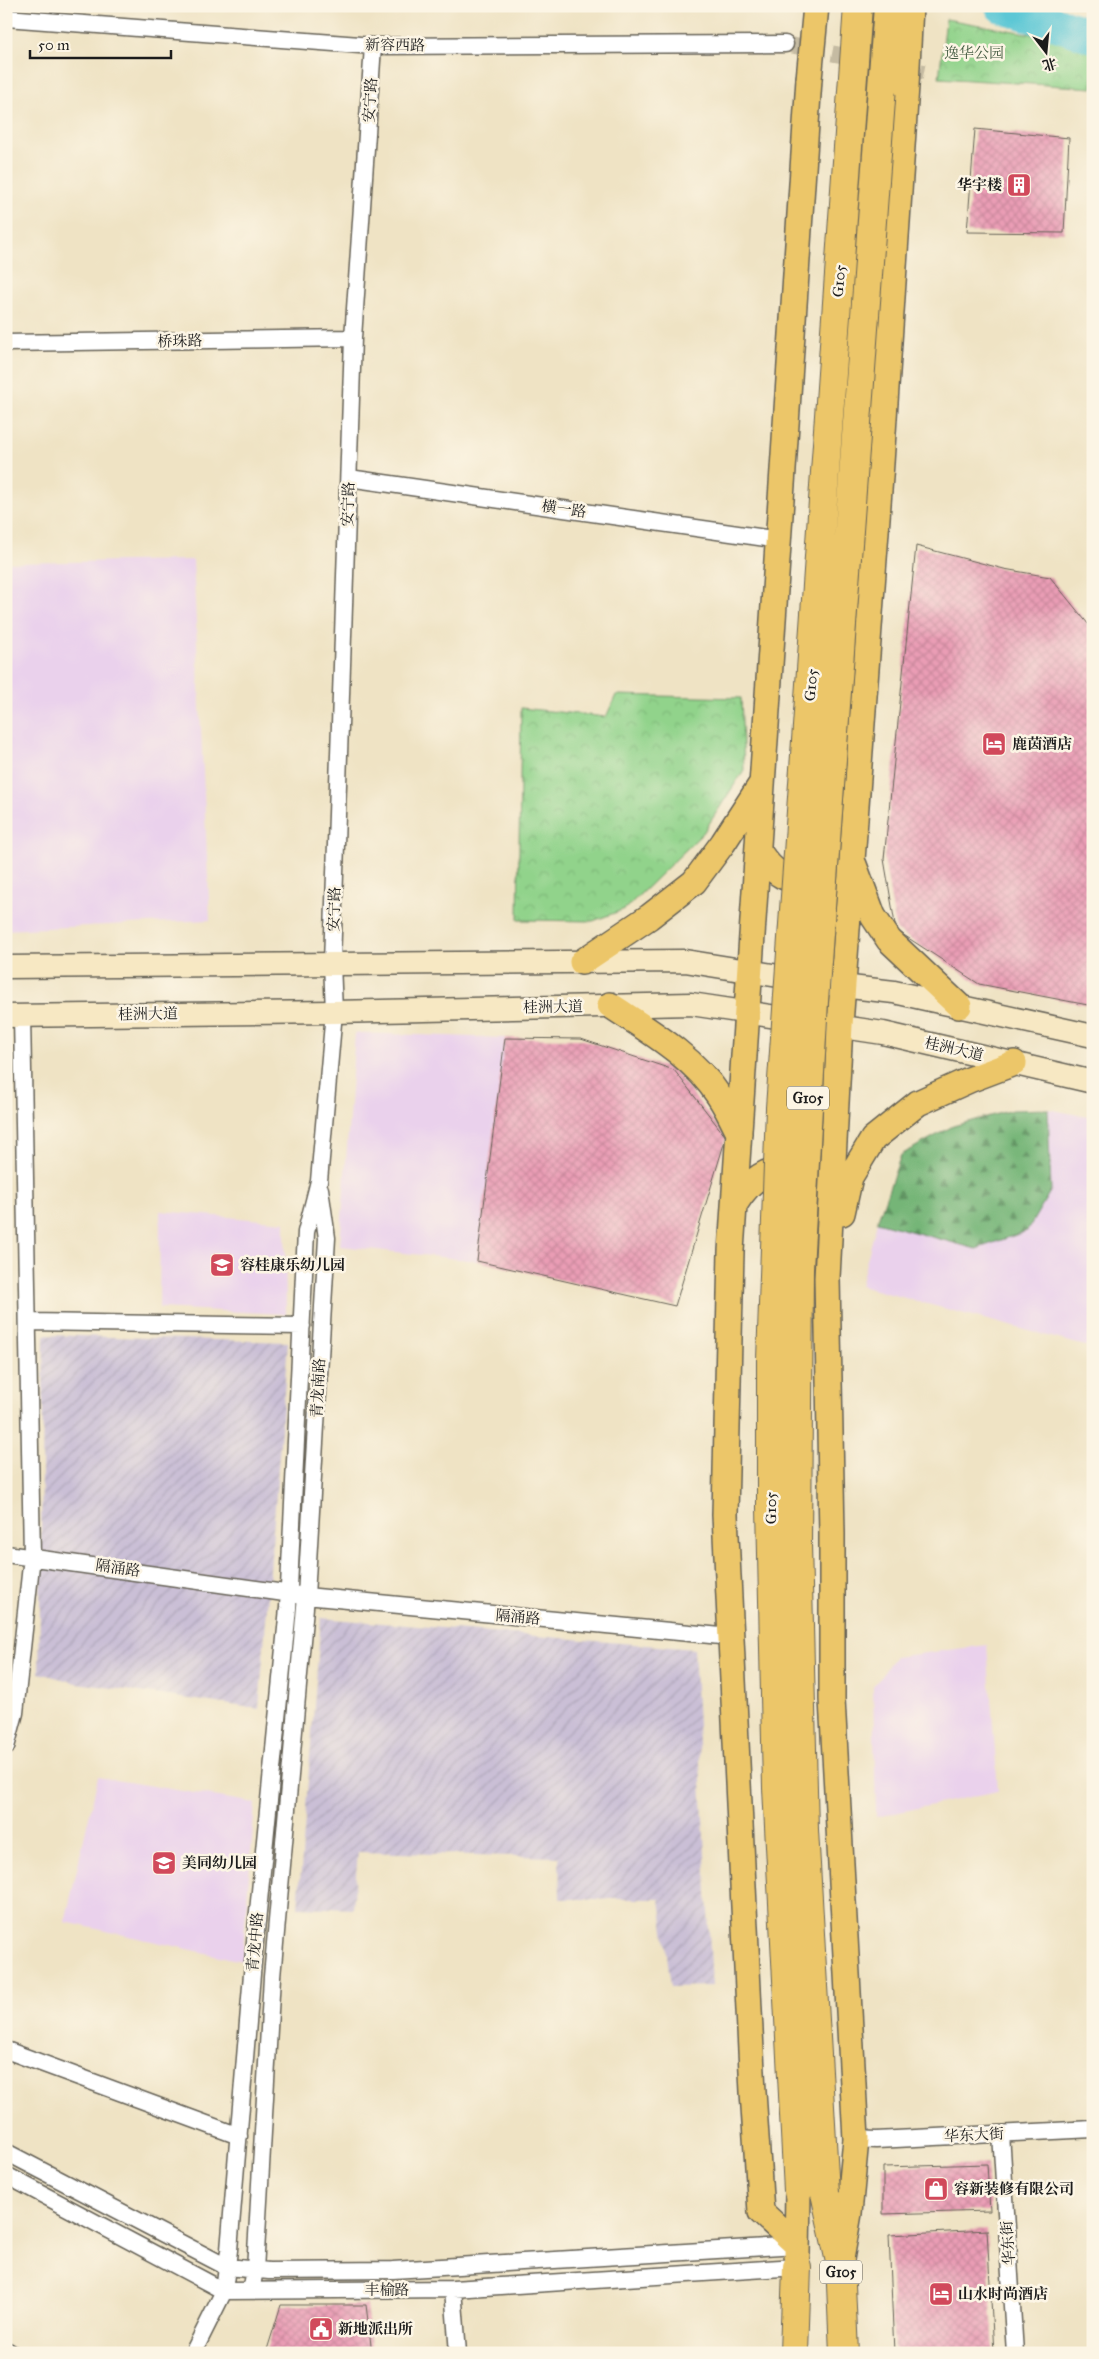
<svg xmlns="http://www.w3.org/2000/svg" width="1099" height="2359" font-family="'IM FELL Great Primer','Noto Serif SC',serif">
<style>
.built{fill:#ead1ec}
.industrial{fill:url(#industrial-furrows)}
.forest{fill:url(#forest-firs);stroke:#48684a}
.park{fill:url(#park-crowns);stroke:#567854}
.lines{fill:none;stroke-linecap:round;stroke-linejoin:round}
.river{stroke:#5cc7d5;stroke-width:34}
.building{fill:url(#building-cross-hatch)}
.street-tunnel{stroke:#c5bba2;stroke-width:16;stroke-dasharray:16 8;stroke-linecap:butt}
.street-casing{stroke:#666257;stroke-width:19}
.secondary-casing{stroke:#666257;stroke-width:25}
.primary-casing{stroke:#666257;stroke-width:28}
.highway-casing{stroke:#666257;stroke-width:30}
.street{stroke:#fff;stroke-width:16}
.secondary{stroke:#f7e8c3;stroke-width:22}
.primary{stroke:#ecc669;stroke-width:25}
.highway{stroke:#ecc669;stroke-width:28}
.primary-bridge-casing{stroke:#666257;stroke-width:28;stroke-linecap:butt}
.highway-bridge-casing{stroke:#666257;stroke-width:30;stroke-linecap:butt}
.primary-bridge{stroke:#ecc669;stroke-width:25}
.highway-bridge{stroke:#ecc669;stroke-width:28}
.labels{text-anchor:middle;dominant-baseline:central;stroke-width:5;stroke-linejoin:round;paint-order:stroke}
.shield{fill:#fcf5e5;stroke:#5f5d58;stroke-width:1}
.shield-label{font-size:14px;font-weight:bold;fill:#1c1c1c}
.street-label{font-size:15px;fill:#1c1c1c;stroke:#fcf5e5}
.park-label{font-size:15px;fill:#455c43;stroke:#fcf5e5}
.poi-label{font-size:15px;font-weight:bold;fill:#1c1c1c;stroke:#fcf5e5;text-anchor:start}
</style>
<defs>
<pattern id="industrial-furrows" width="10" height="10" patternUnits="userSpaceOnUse" patternTransform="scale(1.25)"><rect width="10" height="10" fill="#cabfd6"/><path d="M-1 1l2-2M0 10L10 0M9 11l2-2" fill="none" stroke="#ada4b7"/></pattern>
<pattern id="forest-firs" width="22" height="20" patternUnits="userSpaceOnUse" patternTransform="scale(1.25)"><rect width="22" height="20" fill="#74b577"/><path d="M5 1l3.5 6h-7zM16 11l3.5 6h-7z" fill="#5e9261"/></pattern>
<pattern id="park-crowns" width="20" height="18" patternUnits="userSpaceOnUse" patternTransform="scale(1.25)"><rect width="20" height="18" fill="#91d38b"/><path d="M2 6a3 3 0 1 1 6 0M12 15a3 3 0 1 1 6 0" fill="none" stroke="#7cb577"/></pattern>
<pattern id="building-cross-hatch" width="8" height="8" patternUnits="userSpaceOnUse" patternTransform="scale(1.25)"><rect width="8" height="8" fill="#ea9db5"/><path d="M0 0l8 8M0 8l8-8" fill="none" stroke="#c8879b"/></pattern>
</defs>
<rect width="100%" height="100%" fill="#fcf5e5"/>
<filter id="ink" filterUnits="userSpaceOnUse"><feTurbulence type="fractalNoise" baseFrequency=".02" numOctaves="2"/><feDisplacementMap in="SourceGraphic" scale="10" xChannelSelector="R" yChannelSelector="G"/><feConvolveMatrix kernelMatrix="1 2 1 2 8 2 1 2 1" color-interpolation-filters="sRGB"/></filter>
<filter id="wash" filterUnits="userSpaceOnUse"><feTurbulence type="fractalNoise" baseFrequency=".0096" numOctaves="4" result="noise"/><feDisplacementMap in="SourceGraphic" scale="20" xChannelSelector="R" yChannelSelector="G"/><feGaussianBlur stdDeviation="1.12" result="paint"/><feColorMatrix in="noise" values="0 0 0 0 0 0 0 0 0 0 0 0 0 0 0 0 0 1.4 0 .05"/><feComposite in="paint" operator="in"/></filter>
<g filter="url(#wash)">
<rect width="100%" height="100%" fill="#efe3c4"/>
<path class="built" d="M193,560L210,920L6,930V563Z
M355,1033L505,1038L477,1261L340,1246Z
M1048,1109L1093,1118V1348L860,1286L877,1222L976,1249L1051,1190Z
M160,1211L285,1222L286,1314L159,1308Z
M987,1645L998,1791L876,1817L873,1687L895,1657Z
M98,1777L255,1803L242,1961L65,1922Z"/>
<path class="industrial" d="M6,1219L9,1331L6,1330Z
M44,1335L288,1342L259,1709L77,1683L39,1673Z
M321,1618L694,1649L712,1986L671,1987L660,1899H560L559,1857L358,1852L353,1909L298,1907Z"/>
<path class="forest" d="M1048,1109L1051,1190L1027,1231L976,1249L877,1222L901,1155L953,1126L1012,1110Z"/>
<path class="park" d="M946,19L1093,45V88L939,78Z
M616,695L741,698L744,770L703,833L625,909L593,921L518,920L521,708L606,717Z"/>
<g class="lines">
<path class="river" d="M1002,6L1093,36"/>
</g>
<g id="blocks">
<path class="building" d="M975,129L1069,138L1064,233L967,232Z
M916,546L1004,569L1050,577L1093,630V1006L979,984L896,930L884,859Z
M505,1038L581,1039L674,1070L726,1137L675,1306L477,1261Z
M987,2164L990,2211L883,2214V2167Z
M987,2230L994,2353H894L889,2235Z
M281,2305H366L372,2353H266Z"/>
</g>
</g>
<g filter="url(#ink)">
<use href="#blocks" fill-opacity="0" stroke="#666257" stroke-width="1"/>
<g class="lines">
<path class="street-tunnel" d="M785,44L861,59
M897,67L924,72"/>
<defs>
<path id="street" d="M6,18L373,46L785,44
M6,343L353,338
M349,478L779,540
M28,1322L302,1326
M6,1554L306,1596L731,1637
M6,1747L15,1713L32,1556L22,1016
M6,2050L239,2136
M1001,2134L1015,2353
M856,2139L876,2140L1093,2129
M6,2152L227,2267L269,2271L393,2270L797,2245
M6,2175L224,2291L453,2289L797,2267
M453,2289L458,2353
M251,2291L255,2270L272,1977L306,1596L327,1238L320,1189
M6,2350L11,2353
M193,2353L224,2291L229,2250L253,1962L288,1608L306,1232L319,1181L334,1012L332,963L353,338L373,46"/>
<path id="secondary" d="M6,967L685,961L842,986L894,992L1093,1036
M6,1016L334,1012L691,1004L883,1033L1093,1082"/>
<path id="primary" d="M759,852C773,873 789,886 815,878
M854,865L873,916L889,940L959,1006
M582,962L649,917L694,882L723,843L762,783
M610,1005C649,1031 693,1056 719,1096C727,1108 733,1121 739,1133
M735,1204C748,1183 769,1162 795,1173
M842,1213L850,1177L873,1139L918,1103L969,1080L1014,1063
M797,2245L761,2212L753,2092L725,1515L731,1251L809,79
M797,2255L798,2191
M841,2259L849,2213L856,2139L832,1699V1534L827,1278L840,1025L881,463L906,86"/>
<path id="highway" d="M825,2193L840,2262L844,2353
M794,2353L797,2267"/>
</defs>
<use href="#street" class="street-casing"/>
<use href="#secondary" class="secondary-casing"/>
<use href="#primary" class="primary-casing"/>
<use href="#highway" class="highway-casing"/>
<use href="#street" class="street"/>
<use href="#secondary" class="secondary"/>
<use href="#primary" class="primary"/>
<use href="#highway" class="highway"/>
<defs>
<path id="primary-bridge" d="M809,79L816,6
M906,86L910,6"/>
<path id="highway-bridge" d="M798,2191L777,1788L771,1507V1360L780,1108L858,6
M825,2193L804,1830L797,1544L799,1269L814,1001L888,6"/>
</defs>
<use href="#primary-bridge" class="primary-bridge-casing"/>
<use href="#highway-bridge" class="highway-bridge-casing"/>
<use href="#primary-bridge" class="primary-bridge"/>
<use href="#highway-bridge" class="highway-bridge"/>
</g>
</g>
<defs>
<symbol id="building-square" viewBox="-11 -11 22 22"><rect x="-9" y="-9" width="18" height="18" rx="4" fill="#d1495b" stroke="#fcf5e5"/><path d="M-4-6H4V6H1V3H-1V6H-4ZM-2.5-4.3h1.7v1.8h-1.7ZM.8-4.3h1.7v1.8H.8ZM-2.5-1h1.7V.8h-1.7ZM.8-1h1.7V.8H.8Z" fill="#fff"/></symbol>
<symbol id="hotel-square" viewBox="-11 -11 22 22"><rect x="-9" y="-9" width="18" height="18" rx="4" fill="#d1495b" stroke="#fcf5e5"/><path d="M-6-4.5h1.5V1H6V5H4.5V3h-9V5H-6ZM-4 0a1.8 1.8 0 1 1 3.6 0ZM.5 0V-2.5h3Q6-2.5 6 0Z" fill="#fff"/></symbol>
<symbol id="school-square" viewBox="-11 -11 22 22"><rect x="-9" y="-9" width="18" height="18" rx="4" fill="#d1495b" stroke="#fcf5e5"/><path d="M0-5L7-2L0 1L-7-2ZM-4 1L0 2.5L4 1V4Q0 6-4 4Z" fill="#fff"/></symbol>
<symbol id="shop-square" viewBox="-11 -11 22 22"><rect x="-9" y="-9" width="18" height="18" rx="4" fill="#d1495b" stroke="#fcf5e5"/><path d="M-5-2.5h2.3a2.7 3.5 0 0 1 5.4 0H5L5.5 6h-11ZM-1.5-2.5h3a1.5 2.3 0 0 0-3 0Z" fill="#fff"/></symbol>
<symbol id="civic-square" viewBox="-11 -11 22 22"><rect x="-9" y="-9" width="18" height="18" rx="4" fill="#d1495b" stroke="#fcf5e5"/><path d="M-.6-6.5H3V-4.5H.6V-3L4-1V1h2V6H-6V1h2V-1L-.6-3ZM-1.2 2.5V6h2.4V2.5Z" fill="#fff"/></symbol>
</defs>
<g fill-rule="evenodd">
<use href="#building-square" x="1005" y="171" width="28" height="28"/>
<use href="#hotel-square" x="980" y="730" width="28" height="28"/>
<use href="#school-square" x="208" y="1251" width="28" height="28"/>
<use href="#school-square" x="150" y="1849" width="28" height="28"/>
<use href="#shop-square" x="922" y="2175" width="28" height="28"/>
<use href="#hotel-square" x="927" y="2280" width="28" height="28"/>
<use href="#civic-square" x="307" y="2315" width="28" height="28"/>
</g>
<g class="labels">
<g class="shield">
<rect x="787" y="1086.5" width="42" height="23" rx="4"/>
<rect x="820" y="2260.5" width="42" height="23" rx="4"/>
</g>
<g class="shield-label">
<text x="808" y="1098">G105</text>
<text x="841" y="2272">G105</text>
</g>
<g class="street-label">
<text transform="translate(395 45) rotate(1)">新容西路</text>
<text transform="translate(370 100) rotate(-86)">安宁路</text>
<text transform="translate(839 281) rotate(-86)">G105</text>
<text transform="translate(180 341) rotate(-1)">桥珠路</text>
<text transform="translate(348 504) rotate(-88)">安宁路</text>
<text transform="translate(564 509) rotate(8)">横一路</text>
<text transform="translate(811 685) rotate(-86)">G105</text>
<text transform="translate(334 909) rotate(-88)">安宁路</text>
<text transform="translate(553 1007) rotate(-1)">桂洲大道</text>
<text transform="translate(148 1014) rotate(-1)">桂洲大道</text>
<text transform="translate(954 1049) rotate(13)">桂洲大道</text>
<text transform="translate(318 1388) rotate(-87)">青龙南路</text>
<text transform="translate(771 1508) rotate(-91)">G105</text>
<text transform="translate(118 1568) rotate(8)">隔涌路</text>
<text transform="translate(518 1617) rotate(5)">隔涌路</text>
<text transform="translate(255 1942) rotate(-85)">青龙中路</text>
<text transform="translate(974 2135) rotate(-3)">华东大街</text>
<text transform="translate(1008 2243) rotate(-94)">华东街</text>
<text x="387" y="2290">丰榆路</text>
</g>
<g class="park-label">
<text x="974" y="53">逸华公园</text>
</g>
<g class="poi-label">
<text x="1002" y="185" text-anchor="end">华宇楼</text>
<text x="1012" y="744">鹿茵酒店</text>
<text x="240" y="1265">容桂康乐幼儿园</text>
<text x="182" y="1863">美同幼儿园</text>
<text x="954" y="2189">容新装修有限公司</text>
<text x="958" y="2294">山水时尚酒店</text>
<text x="338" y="2329">新地派出所</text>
</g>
</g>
<rect width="1099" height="2359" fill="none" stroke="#fcf5e5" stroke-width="25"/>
<g transform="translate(1046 52) rotate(164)" stroke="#fcf5e5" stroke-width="4" paint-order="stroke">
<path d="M0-4L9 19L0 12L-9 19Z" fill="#1c1c1c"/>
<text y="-8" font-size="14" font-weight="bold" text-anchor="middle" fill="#1c1c1c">北</text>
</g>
<path d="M30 50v8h141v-8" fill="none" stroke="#1c1c1c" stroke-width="2.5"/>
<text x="38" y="50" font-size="15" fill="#1c1c1c" stroke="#fcf5e5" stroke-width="4" paint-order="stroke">50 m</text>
</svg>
